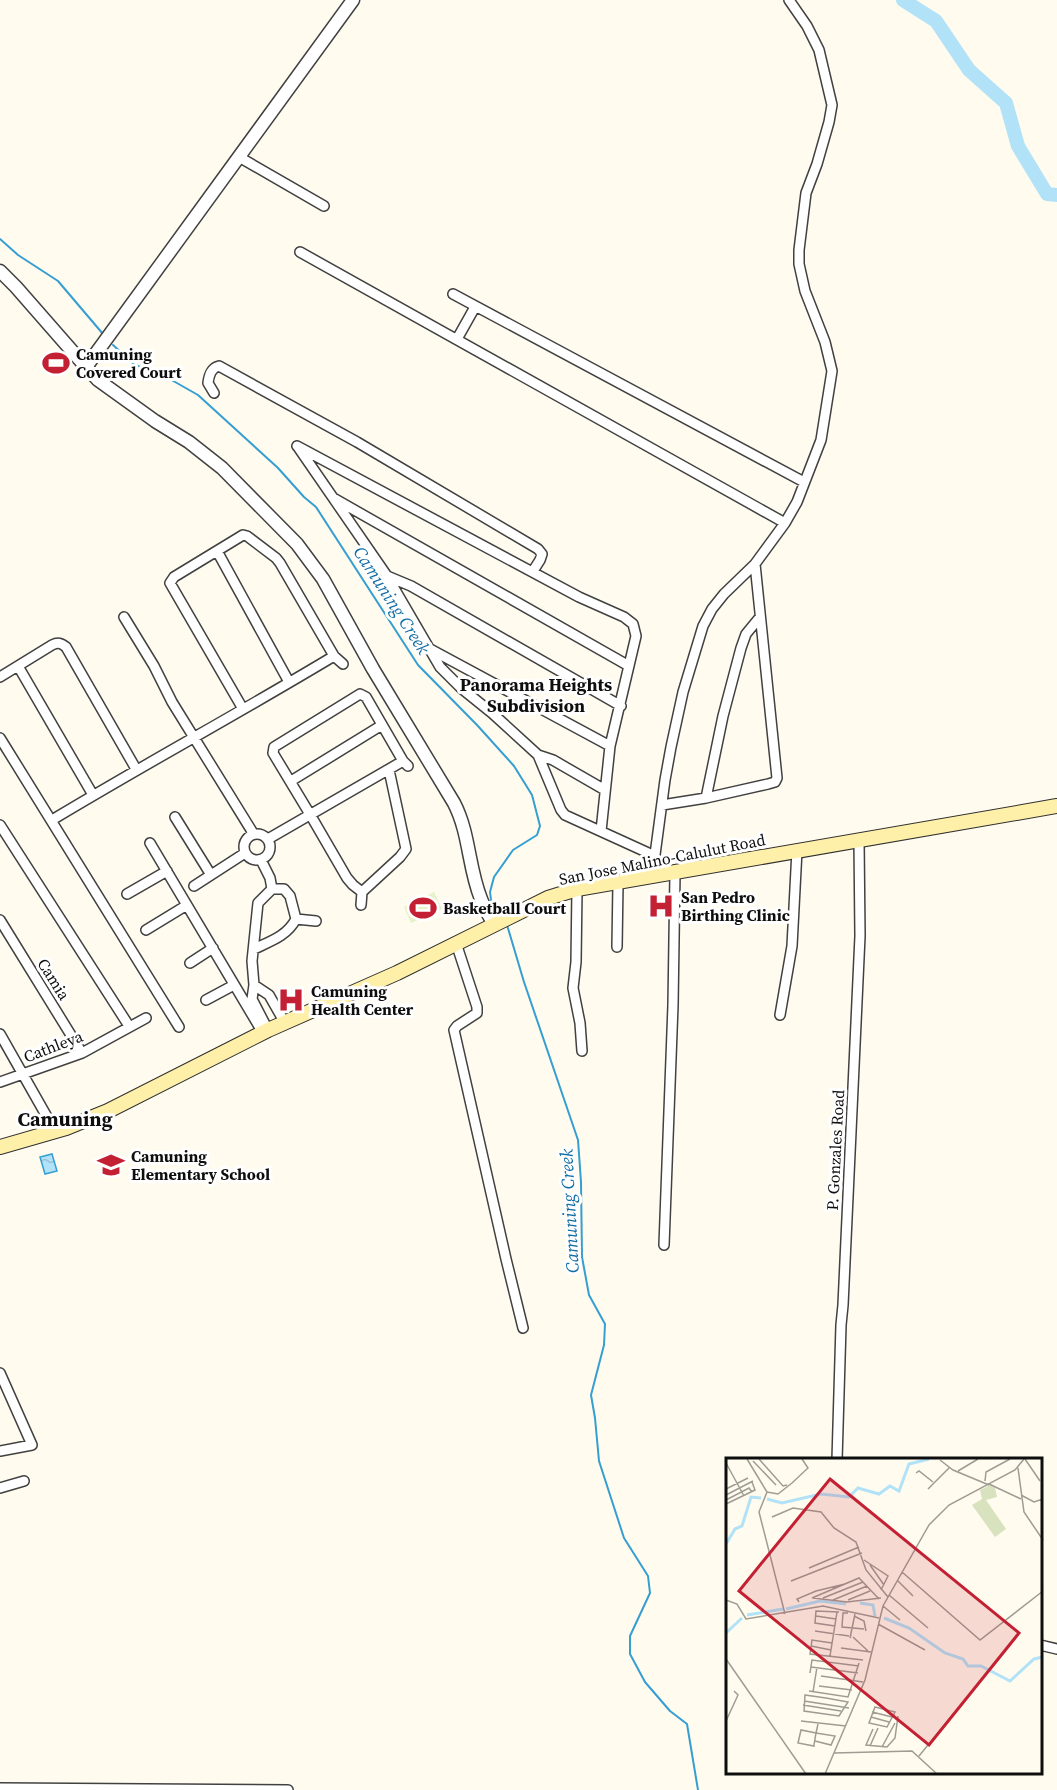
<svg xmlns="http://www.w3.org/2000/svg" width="1057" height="1790" font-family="'Source Serif 4',serif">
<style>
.pitch{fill:#e6f2c9}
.water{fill:url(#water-ripples);stroke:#359ed2;stroke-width:1.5}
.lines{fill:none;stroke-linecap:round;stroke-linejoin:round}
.stream{stroke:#359ed2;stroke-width:2}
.river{stroke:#b1e2f8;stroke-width:14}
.minor-casing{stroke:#414141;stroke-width:12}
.tertiary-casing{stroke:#414141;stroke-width:15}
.secondary-casing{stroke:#303030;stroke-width:16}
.minor{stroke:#fff;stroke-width:9}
.tertiary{stroke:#fff;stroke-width:12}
.secondary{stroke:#fff0a9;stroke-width:14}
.labels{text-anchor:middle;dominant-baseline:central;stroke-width:6;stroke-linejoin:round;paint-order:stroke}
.poi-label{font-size:16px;font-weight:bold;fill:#0e0e0e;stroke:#fff;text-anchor:start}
.street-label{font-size:16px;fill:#0e0e0e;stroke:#fff}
.water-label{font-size:18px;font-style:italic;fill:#126ea4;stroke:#fff}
.neighbourhood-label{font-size:18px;font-weight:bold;fill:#0e0e0e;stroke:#fff}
.quarter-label{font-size:20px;font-weight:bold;fill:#0e0e0e;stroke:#fff}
.inset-river{fill:none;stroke:#b1e2f8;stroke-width:3}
.inset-road{fill:none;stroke:#9f9c94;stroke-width:1.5}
.view{fill:#c32133;fill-opacity:0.15;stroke:#c32133;stroke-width:3}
.inset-edge{fill:none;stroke:#0e0e0e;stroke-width:3}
</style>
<defs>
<pattern id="water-ripples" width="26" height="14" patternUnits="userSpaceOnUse" patternTransform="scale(1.5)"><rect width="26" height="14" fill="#b1e2f8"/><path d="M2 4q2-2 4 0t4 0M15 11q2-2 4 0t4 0" fill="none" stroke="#97c1d3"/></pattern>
</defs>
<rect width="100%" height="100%" fill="#fffbee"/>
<path class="pitch" d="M434,892L442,909L411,923L404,907Z"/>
<path class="water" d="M52,1154L57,1171L45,1174L40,1157Z"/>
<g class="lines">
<path class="stream" d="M0,239L18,255L58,281L103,334
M113,345L135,365L161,374L198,395L278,468L304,497L316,507L418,665L477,725L514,766L532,795L540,826L537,835L513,850L494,877L490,892L491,900L498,911
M507,925L524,982L578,1140L581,1182L582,1257L589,1295L605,1324L604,1345L591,1395L595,1418L599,1461L624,1538L648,1576L650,1593L630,1636V1654L645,1682L670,1711L687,1724L698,1790"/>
<path class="river" d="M903,0L936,21L969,70L1006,103L1018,146L1047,194L1057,195"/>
<defs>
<path id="minor" d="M239,157L324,206
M300,252L785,523
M453,294L804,482
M457,339L475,307
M214,393L208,383C209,375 211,368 219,366L357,442L538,549L542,554L540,560L533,571
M297,446L579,597L624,617L633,624L636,636L610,746L601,831
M298,447L387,576L440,667L461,688L492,713L538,755L561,810L565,815L655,856
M335,499L629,666
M217,551L289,682
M387,576L411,586L621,706
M124,617L154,666L172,702L253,833
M430,649L610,746
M18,666L93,795
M0,677L52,645C58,642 61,643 66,647L136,769
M243,709L170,583L174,577L243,535L247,536L276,558L280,563L334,656L343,664
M0,738L179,1027
M538,755L553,760L605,790
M291,781L382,725
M706,798L723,716L741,648L746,634L760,617
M662,805L706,798L768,784L775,782L777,778L755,564
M175,817L211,875
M52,820C145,764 241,712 334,656
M0,825L129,1026
M244 847a13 13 0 1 1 26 0a13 13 0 1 1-26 0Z
M268,839L403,761L408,766
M150,843L263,1033
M261,860L270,878L272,889L258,903L252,961L254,985L252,999L268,1030
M652,877L665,780L671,747L683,692L703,626L712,609L724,594L755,564L785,523L797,502L821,440L832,371L825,342L805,291L799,264V250L806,193L817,164L829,122L832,105L819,50L807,26L789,0
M194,886L245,853
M577,889L576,962L573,988L580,1023L582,1051
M362,892L353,885L347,878L311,816L273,753L274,747L360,694L366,697L403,761
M127,894L167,871
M361,905L362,892L400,857L406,849L389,770
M296,919L316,921
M0,920L82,1053
M146,930L187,905
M456,943L477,1007V1013L457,1026L454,1030L506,1259L523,1328
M617,947L618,883
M254,949C271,941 287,936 296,919L290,896L284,889H272
M190,963L213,948
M254,985L269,995L285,1023
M206,1000L234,985
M780,1015L792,946L797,850
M0,1034L55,1131
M0,1082L82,1053L146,1018
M664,1245L673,1005L675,873
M0,1373L32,1445L0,1451
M837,1460L841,1325L843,1305L860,936L859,841
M0,1488L24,1481
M1040,1645L1057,1649
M0,1788L288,1790"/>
<path id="tertiary" d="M0,271L16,287L86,367L98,380L155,421L189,442L222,468L297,544L323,579L373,669L454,803C470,834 468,867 481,899C484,908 489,916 494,924
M86,367L353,0"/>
<path id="secondary" d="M0,1147L66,1128L108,1111L268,1030L397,973L548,898L577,889L1057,806"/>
</defs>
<use href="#minor" class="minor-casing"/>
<use href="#tertiary" class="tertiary-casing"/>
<use href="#secondary" class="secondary-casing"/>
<use href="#minor" class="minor"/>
<use href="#tertiary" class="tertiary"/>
<use href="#secondary" class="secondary"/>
</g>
<defs>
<symbol id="stadium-bare" viewBox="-9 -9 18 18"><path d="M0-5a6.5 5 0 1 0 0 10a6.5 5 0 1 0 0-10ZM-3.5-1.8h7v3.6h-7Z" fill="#c32133" stroke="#fff" stroke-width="2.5" paint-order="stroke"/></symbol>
<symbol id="hospital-bare" viewBox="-9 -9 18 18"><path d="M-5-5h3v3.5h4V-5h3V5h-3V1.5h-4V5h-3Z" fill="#c32133" stroke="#fff" stroke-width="2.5" paint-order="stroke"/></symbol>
<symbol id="school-bare" viewBox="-9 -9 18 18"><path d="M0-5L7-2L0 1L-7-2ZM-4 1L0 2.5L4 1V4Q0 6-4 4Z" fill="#c32133" stroke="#fff" stroke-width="2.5" paint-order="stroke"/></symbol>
</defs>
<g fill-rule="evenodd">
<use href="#stadium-bare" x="37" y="344" width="38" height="38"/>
<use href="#hospital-bare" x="642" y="887" width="38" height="38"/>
<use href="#stadium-bare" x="404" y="889" width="38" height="38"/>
<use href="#hospital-bare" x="272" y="981" width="38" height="38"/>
<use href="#school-bare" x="92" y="1146" width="38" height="38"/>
</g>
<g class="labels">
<g class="poi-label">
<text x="76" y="354">Camuning<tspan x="76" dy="18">Covered Court</tspan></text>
<text x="681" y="897">San Pedro<tspan x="681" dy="18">Birthing Clinic</tspan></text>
<text x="443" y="908">Basketball Court</text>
<text x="311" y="991">Camuning<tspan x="311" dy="18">Health Center</tspan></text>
<text x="131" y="1156">Camuning<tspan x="131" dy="18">Elementary School</tspan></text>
</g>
<g class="street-label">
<text transform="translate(662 859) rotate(-11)">San Jose Malino-Calulut Road</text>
<text transform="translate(54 979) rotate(58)">Camia</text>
<text transform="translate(53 1046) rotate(-21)">Cathleya</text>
<text transform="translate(835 1150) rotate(-87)">P. Gonzales Road</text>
</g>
<g class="water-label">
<text transform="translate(392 600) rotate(57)">Camuning Creek</text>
<text transform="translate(569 1211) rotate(-93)">Camuning Creek</text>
</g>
<g class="neighbourhood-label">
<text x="536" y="684">Panorama Heights<tspan x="536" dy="21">Subdivision</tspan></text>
</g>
<g class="quarter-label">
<text x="65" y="1119">Camuning</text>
</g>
</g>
<g transform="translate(726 1458)">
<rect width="316" height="316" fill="#fffbee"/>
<path d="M264,27L269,30L271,39L260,42L280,71L269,79L246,47L256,41L254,32Z" fill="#d9e2be"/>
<path class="inset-river" d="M41,41L56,45L95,36L123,39L132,30L153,36L164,28L173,33L183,6L203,1M0,86L9,71L16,68L25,39L35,40M134,145L147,147L149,158M60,151L94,143L120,146M21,157L57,151M158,160L183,170L219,195L237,201L242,208H255L284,223L308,201L317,199M0,175L16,160"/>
<path class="inset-road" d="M21,1L41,34L33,54L59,156M33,1L57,28L61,27M299,1L314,23M214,2L227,12L263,27M27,3L50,27M0,5L18,38M292,10L298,54L317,82M232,13L252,1M190,15L193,13L207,24M259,23L260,14L284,1M263,26L295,41M0,31L22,20M202,31L223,10M41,34L52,36L66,25L82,10L76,1M0,37L27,23M295,37L308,44L317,41M0,42L23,30L26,34M0,46L29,32L26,24M46,59L67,50L95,54L108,70L130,84L140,112L162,139M138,102L162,118L155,132M144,107L158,127M83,110L133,89M176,114L254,182L317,133M171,122L187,138M65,123L136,95M163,137L202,170M86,140L133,120L153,141M87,140L121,144L155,140M97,140L137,124M0,142L11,146L20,161L97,148L153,160M107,142L141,128M122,142L144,133M73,144L71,141L90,133L119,126M157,148L174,162M122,155H117L116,169L138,171M90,158L110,161M128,158L138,163L140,173M152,166L199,192M109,168L89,165L90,153L113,154M89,173L123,178M125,177L124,180L129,156M127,179L142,193M106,185L86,182L84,196L137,202M85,188L105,192M115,190L145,194M104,198L111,154M0,201L80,316M85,209L132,215M84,215L86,202L133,208M95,218L137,224M93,228L126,232M83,233L122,239L133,205M87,234L91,209M79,237L100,240L122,244L113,258L78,253ZM78,243L123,250M77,247L115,253M149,249L169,254L161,269L143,265ZM146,254L166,259M145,259L163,264M0,263L12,237L8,233M75,263L120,268M147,271L140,287L161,289L169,280L172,258M89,283L105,287L109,278L90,275L75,272L72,285L88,288V287L90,275L92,266M144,288L152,270M156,289L169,265M108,295L186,293L211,316M193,298L246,233M99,316L139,222L157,148L203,67L223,47L289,12L298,1"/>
<path class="view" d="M104,21L293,175L203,287L13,133Z"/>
<rect width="316" height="316" class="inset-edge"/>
</g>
</svg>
